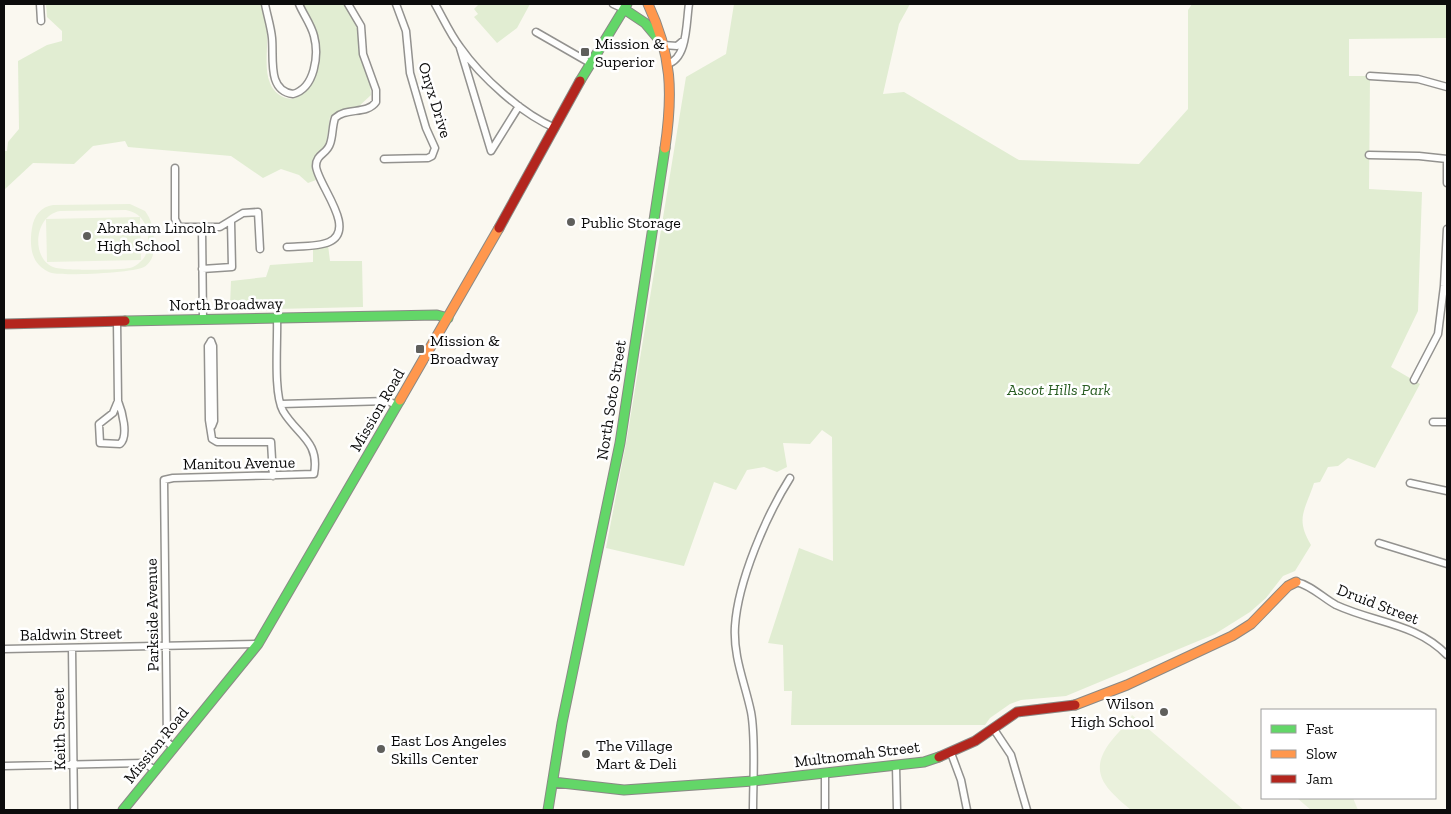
<svg xmlns="http://www.w3.org/2000/svg" width="1451" height="814" font-family="'Zilla Slab',serif">
<style>
.green{fill:#e1edd2}
.pitch{fill:#eaf1dc;fill-rule:evenodd}
.lines{fill:none;stroke-linecap:round;stroke-linejoin:round}
.street-casing{stroke:#93928f;stroke-width:9}
.fast-casing{stroke:#8a8985;stroke-width:11}
.slow-casing{stroke:#8a8985;stroke-width:11}
.jam-casing{stroke:#8a8985;stroke-width:11}
.street{stroke:#fefefd;stroke-width:6}
.fast{stroke:#63d668;stroke-width:9}
.slow{stroke:#ff974d;stroke-width:9}
.jam{stroke:#b3261e;stroke-width:9}
.poi-dot{fill:#5f5f5c;stroke:#fff;stroke-width:2}
.labels{text-anchor:middle;dominant-baseline:central;stroke-width:5;stroke-linejoin:round;paint-order:stroke}
.poi-label{font-size:16px;fill:#0c0c0c;stroke:#fff;text-anchor:start}
.street-label{font-size:16px;fill:#0c0c0c;stroke:#fff}
.park-label{font-size:16px;font-style:italic;fill:#295d23;stroke:#fff}
</style>
<rect width="100%" height="100%" fill="#faf8f0"/>
<path class="green" d="M46,4H261C263,13 267,24 267,34C268,49 264,69 270,83C272,89 278,95 283,97C310,108 320,62 319,42C318,29 309,15 303,4H345L360,33L362,62L369,75L371,95L357,108L343,109L330,117L326,145L316,154L313,164L316,180L308,183L299,175L281,169L263,178L231,156L128,147L125,141L93,146L74,164L33,163L4,190V151H7L8,142L19,129L18,61L47,45L62,41V31L47,17Z
M479,4H530L517,28L497,43L474,17L478,14L474,9Z
M734,4H910L899,24L883,94L904,92L1019,160L1139,164L1188,109V10L1192,4H1447V38L1349,39V76H1370L1369,189L1422,192L1418,311L1391,367L1420,384L1375,468L1348,458L1338,466L1328,467L1320,482L1314,483C1305,511 1295,518 1311,545L1295,571L1283,576L1266,598L1250,612L1215,634L1066,696L1021,700L1010,704L990,718L985,725H791L792,691H784L783,645L768,643L799,548L833,561L832,437L822,430L810,444L783,443L787,467L777,472L764,467L747,470L736,490L714,482L684,566L606,548L627,438L686,77L726,54Z
M328,245L330,261H362L363,307L235,310L230,306L231,281L266,277L270,265L313,262V248Z"/>
<path class="pitch" d="M130,204L145,211C152,220 153,229 154,240C155,250 153,262 144,267C134,273 63,276 52,273C47,272 42,268 39,265C30,256 30,240 32,228C34,215 41,207 53,205ZM126,210C141,213 147,223 148,237C148,246 148,256 140,262C138,264 134,267 130,268C121,270 61,271 53,267C30,257 35,215 60,211Z
M140,217L141,260L47,262L46,219Z
M1132,715L1244,810H1131C1106,789 1086,772 1112,740C1119,731 1127,725 1132,715Z
M1297,798H1353L1358,810H1311Z"/>
<g class="lines">
<defs>
<path id="street" d="M40,4L41,21
M265,4C267,15 271,27 272,38C274,58 267,91 293,94C315,88 319,55 314,36C311,24 303,14 299,4
M435,4C443,18 450,34 460,47C481,77 522,114 555,128
M613,4L624,9
M536,32L590,63
M663,45L677,46L684,40
M460,48L491,151L519,106
M667,64C688,59 686,22 689,4
M1370,76L1418,79L1447,87
M1369,155L1419,156L1447,159
M384,159L428,158L432,156L435,148L426,128L410,73L406,31L396,4
M1447,159V183
M175,168V219L179,227H220L243,213L258,212L260,249
M202,228L203,319
M287,247C300,246 318,247 329,242C358,229 317,184 316,166C316,154 327,154 330,144C333,136 332,127 335,118C346,107 367,115 376,102V90L363,54L361,26L348,4
M202,269L232,267L231,221
M117,321L118,401C122,411 129,436 120,444L100,443L99,424L113,413L118,401
M211,341L208,346L209,420L212,439L217,442H271L273,476
M211,341L213,346L214,421L212,426
M1414,380L1438,334L1444,286L1447,229
M281,404L388,401L396,405
M1433,422H1447
M1410,483L1447,491
M1379,543L1447,564
M1296,582C1311,585 1323,598 1336,605C1375,623 1416,623 1447,655
M72,648L74,810
M4,649L258,644
M993,728L1011,755L1027,810
M173,747L167,742L164,480L173,478L314,474C320,441 297,435 283,411C273,393 278,340 277,318
M951,753L961,780L967,810
M4,766L144,763L155,770
M896,766L897,810
M825,774V810
M753,810C753,782 756,738 751,712C745,683 733,657 735,626C738,581 766,516 790,478"/>
<path id="fast" d="M624,9L645,23L661,42
M580,81L627,4
M125,321L437,315L448,318
M553,782L624,790L753,781L924,762L939,757
M123,810L258,644L400,400
M548,810L562,723L620,443L665,148"/>
<path id="slow" d="M648,4C672,55 673,93 665,148
M400,400L499,228
M1075,705L1127,685L1232,636L1251,624L1288,586L1296,582"/>
<path id="jam" d="M499,228L580,81
M4,324L125,321
M939,757L975,741L1017,712L1075,705"/>
</defs>
<use href="#street" class="street-casing"/>
<use href="#fast" class="fast-casing"/>
<use href="#slow" class="slow-casing"/>
<use href="#jam" class="jam-casing"/>
<use href="#street" class="street"/>
<use href="#fast" class="fast"/>
<use href="#slow" class="slow"/>
<use href="#jam" class="jam"/>
</g>
<g class="poi-dot">
<rect x="580" y="47" width="10" height="10" rx="2.5"/>
<circle cx="571" cy="222" r="5"/>
<circle cx="87" cy="236" r="5"/>
<rect x="415" y="344" width="10" height="10" rx="2.5"/>
<circle cx="1164" cy="712" r="5"/>
<circle cx="381" cy="749" r="5"/>
<circle cx="586" cy="754" r="5"/>
</g>
<g class="labels">
<g class="poi-label">
<text x="595" y="43">Mission &amp;<tspan x="595" dy="18">Superior</tspan></text>
<text x="581" y="222">Public Storage</text>
<text x="97" y="227">Abraham Lincoln<tspan x="97" dy="18">High School</tspan></text>
<text x="430" y="340">Mission &amp;<tspan x="430" dy="18">Broadway</tspan></text>
<text x="1154" y="703" text-anchor="end">Wilson<tspan x="1154" dy="18">High School</tspan></text>
<text x="391" y="740">East Los Angeles<tspan x="391" dy="18">Skills Center</tspan></text>
<text x="596" y="745">The Village<tspan x="596" dy="18">Mart &amp; Deli</tspan></text>
</g>
<g class="street-label">
<text transform="translate(435 100) rotate(73)">Onyx Drive</text>
<text transform="translate(226 304) rotate(-1)">North Broadway</text>
<text transform="translate(611 400) rotate(-81)">North Soto Street</text>
<text transform="translate(377 410) rotate(-60)">Mission Road</text>
<text transform="translate(239 463) rotate(-1)">Manitou Avenue</text>
<text transform="translate(1378 604) rotate(21)">Druid Street</text>
<text transform="translate(152 615) rotate(-91)">Parkside Avenue</text>
<text transform="translate(71 634) rotate(-1)">Baldwin Street</text>
<text transform="translate(59 729) rotate(-91)">Keith Street</text>
<text transform="translate(156 745) rotate(-51)">Mission Road</text>
<text transform="translate(857 754) rotate(-7)">Multnomah Street</text>
</g>
<g class="park-label">
<text x="1059" y="389">Ascot Hills Park</text>
</g>
</g>
<rect width="1451" height="814" fill="none" stroke="#0c0c0c" stroke-width="10"/>
<rect x="1261" y="709" width="175" height="90" fill="#ffffff" stroke="#9e9e9e"/>
<rect x="1271" y="725" width="25" height="8" fill="#63d668" stroke="#9e9e9e"/>
<text x="1306" y="734" font-size="15" fill="#0c0c0c">Fast</text>
<rect x="1271" y="750" width="25" height="8" fill="#ff974d" stroke="#9e9e9e"/>
<text x="1306" y="759" font-size="15" fill="#0c0c0c">Slow</text>
<rect x="1271" y="775" width="25" height="8" fill="#b3261e" stroke="#9e9e9e"/>
<text x="1306" y="784" font-size="15" fill="#0c0c0c">Jam</text>
</svg>
